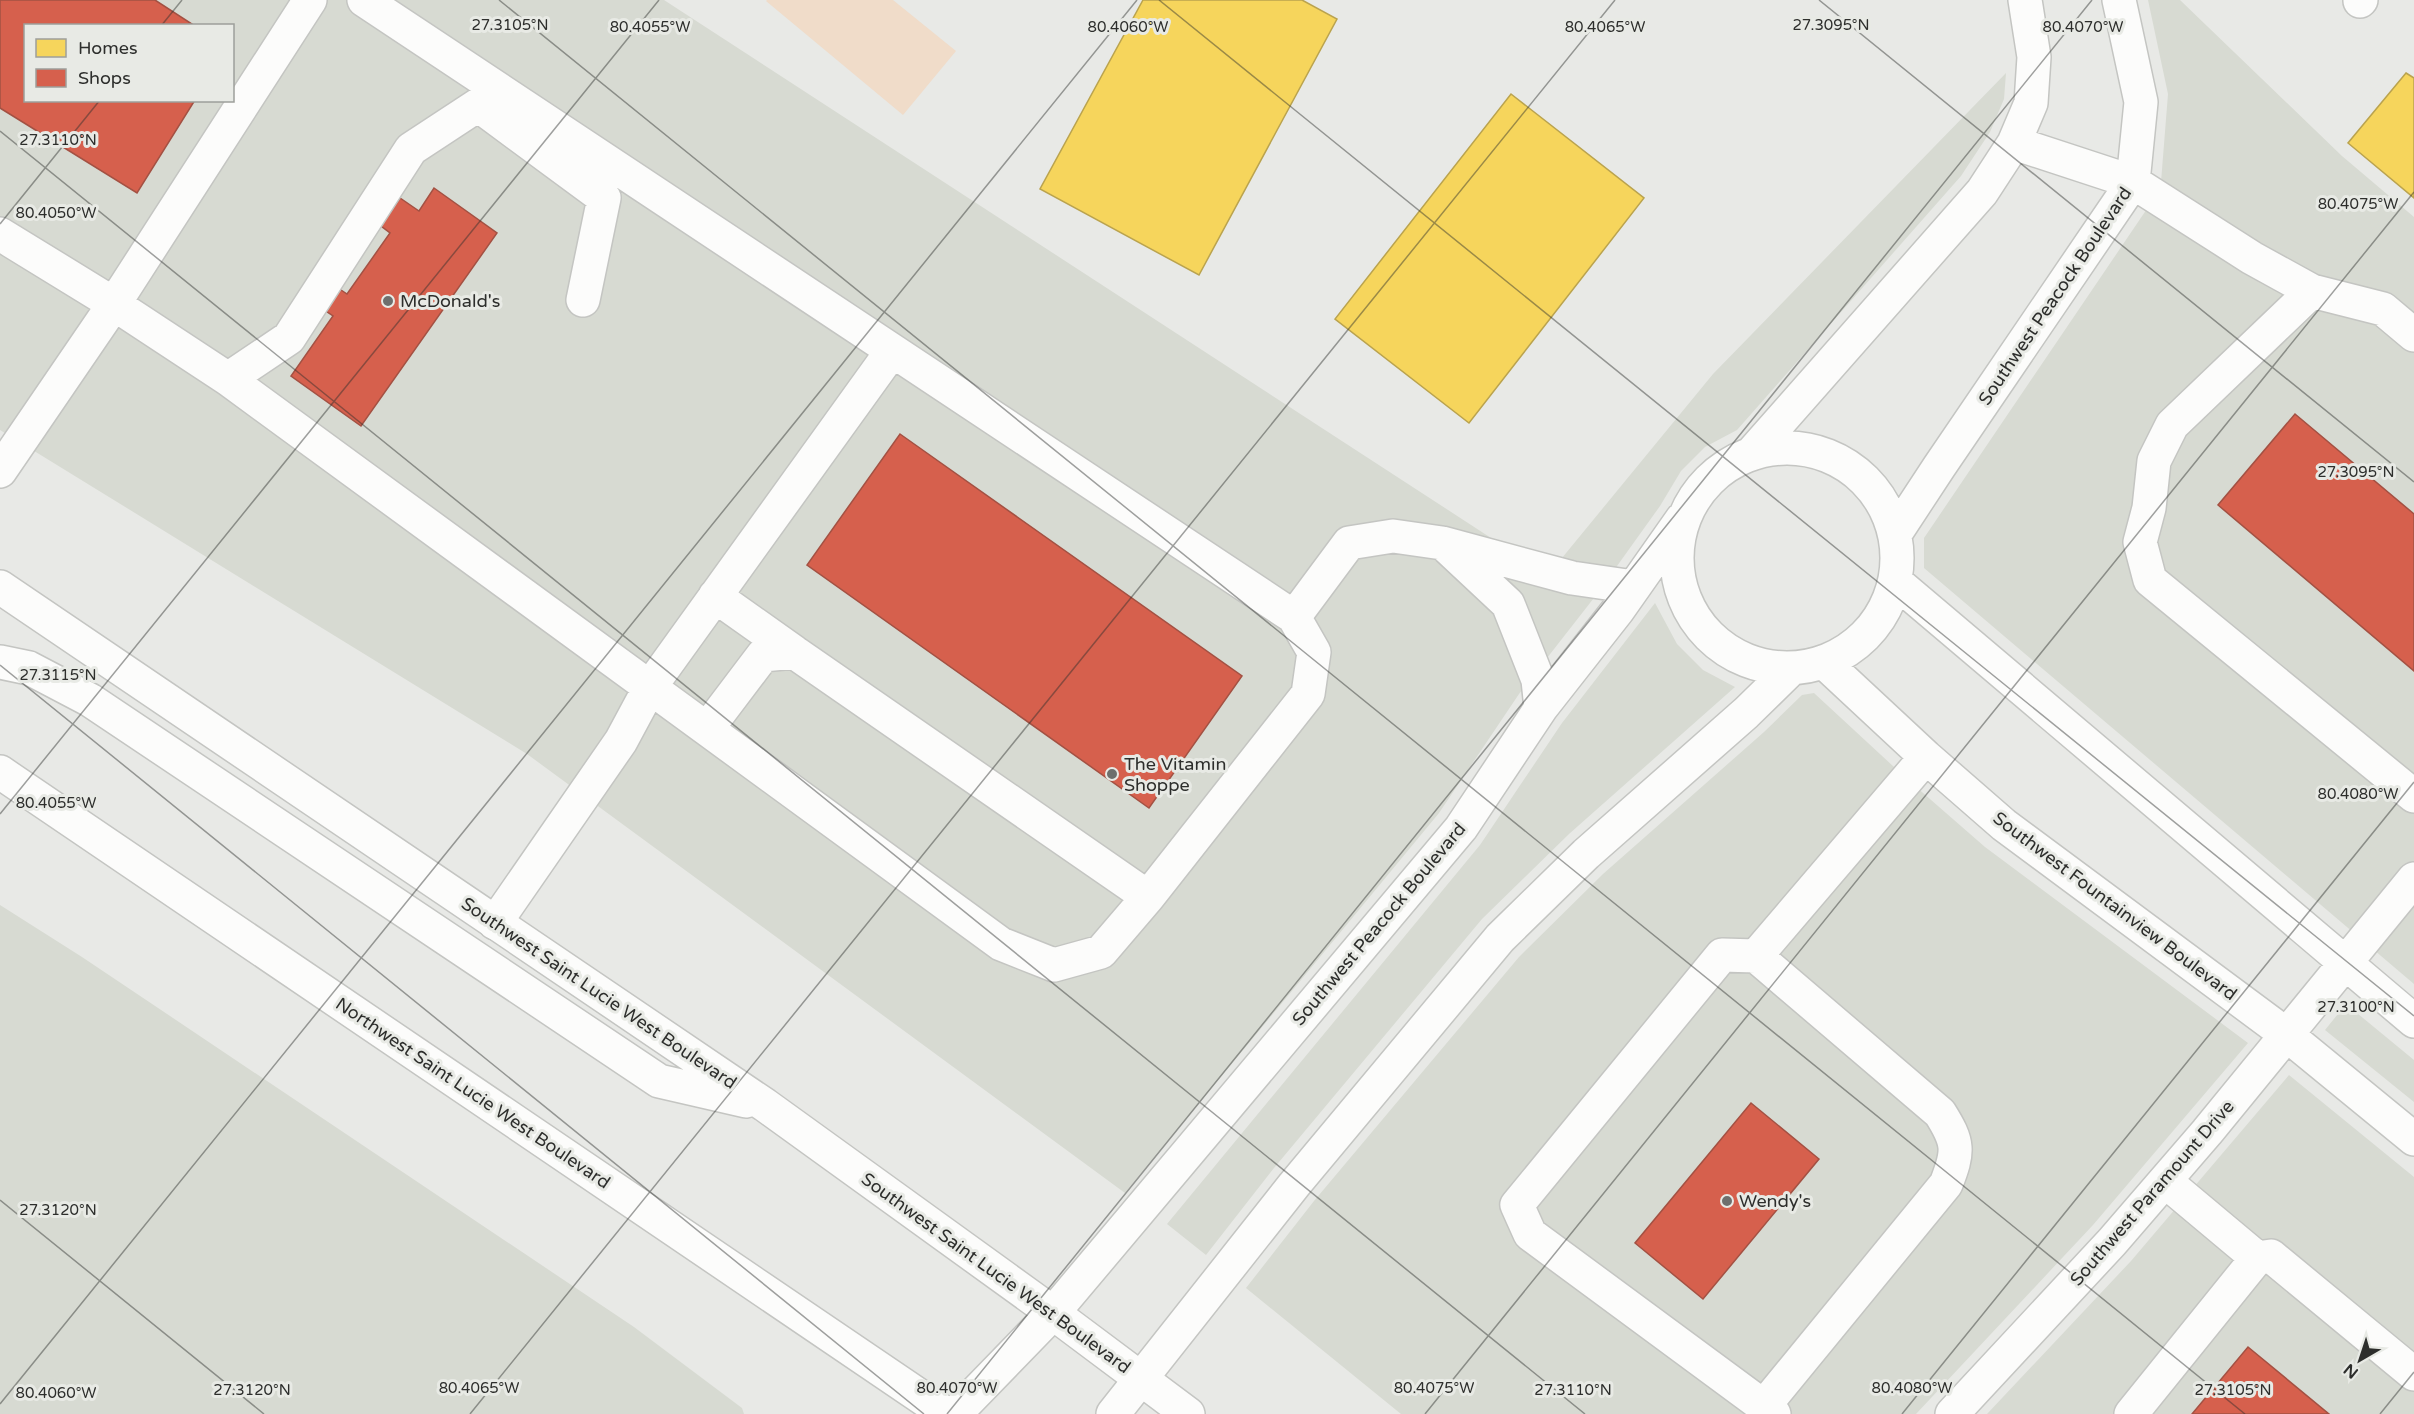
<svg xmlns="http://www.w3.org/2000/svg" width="2414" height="1414" font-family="'Varela Round',sans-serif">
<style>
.built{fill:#d7dad2;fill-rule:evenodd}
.green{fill:#f0dcc9}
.homes{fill:#f6d55c;stroke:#baa34e;stroke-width:1.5}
.shops{fill:#d6604d;stroke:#a35143;stroke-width:1.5}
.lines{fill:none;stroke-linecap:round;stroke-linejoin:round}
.minor-casing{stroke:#c4c5c2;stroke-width:36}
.major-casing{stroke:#c4c5c2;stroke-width:36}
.minor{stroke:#fcfcfb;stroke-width:33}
.major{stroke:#fcfcfb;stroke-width:33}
.ticks{fill:none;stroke:#2d2e2c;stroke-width:1.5;stroke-opacity:0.45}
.poi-dot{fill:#6e6f6d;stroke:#e8eae5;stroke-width:2}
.labels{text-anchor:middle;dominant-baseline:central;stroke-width:6;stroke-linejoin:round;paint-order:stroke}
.street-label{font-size:18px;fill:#2d2e2c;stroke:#e8eae5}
.poi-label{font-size:18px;fill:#2d2e2c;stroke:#e8eae5;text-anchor:start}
.ticks-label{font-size:15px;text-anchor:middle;fill:#2d2e2c;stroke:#e8eae5;stroke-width:6;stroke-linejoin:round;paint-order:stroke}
</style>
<rect width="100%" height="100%" fill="#e8e9e6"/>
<path class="built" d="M0,0H664L1548,575L1713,374L2006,73L2004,99L1990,132L1961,176L1737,430L1705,447L1681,471L1660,506L1597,594L1519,694L1439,813L1125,1193L527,754L0,430ZM26,26H232V100H26Z
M2148,0H2180L2342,156L2414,217V984L1924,568V538L2155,197L2161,182L2168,94Z
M1655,603L1677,644L1703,670L1735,687L1569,834L1482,919L1274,1168L1206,1255L1167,1224L1480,845L1562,723Z
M1814,693L1907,779L1985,847L2248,1043L2093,1225L1916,1414H1401L1246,1288L1314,1201L1519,957L1603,874L1764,732L1802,695Z
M0,905L82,957L634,1327L742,1408L744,1414H0Z
M2346,1004L2414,1060V1102L2325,1030Z
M2289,1075L2414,1177V1414H1987L2131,1261Z"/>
<path class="green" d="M767,0H893L956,51L903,115L766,1Z"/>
<path class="homes" d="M1143,0H1302L1337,19L1199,275L1040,189Z
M2406,73L2414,78V198L2348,143Z
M1511,94L1644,198L1469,423L1335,319Z"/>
<path class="shops" d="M0,0H155L195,26H26V100H195L137,193L0,108Z
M434,188L497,233L361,426L291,376L333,316L323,309L338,288L347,294L390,233L381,226L400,198L419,211Z
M2295,414L2414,514V671L2218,505Z
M900,434L1242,676L1149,808L807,565Z
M1751,1103L1819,1159L1703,1299L1635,1243Z
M2248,1347L2329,1414H2192Z"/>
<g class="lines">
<defs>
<path id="minor" d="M2360,1L2361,0
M2014,143L2133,182L2252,258L2312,291L2383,309L2414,335
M0,234L114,304L228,379L1001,944L1054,965L1101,952L1148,897L1308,694L1314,652L1294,617L364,0
M2312,291L2172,425L2154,461L2149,508L2140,542L2150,580L2414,796
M228,379L289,338L411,149L478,105L604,198L583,300
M1677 558a110 110 0 1 1 220 0a110 110 0 1 1-220 0Z
M1752,453L1982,192L2014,143L2031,103L2034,57L2025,0
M0,471L114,304L310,0
M1895,534L1939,467L2133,182L2141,102L2119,0
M1446,546L1508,604L1538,680L1541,708
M1896,582L2414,1021
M715,596L794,652
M1294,617L1349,543L1393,536L1442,543L1572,578L1634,587
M1825,663L1926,757L2004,825L2287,1035L2414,1139
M707,729L763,655L794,652L1148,897
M495,923L621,741L650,687L892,351
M1756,956L1940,1113C1959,1143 1959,1151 1946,1184L1764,1406
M2165,1181L2257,1258
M955,1414L1053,1313L1461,828L1541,708L1618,610L1682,519
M1113,1414L1294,1185L1500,938L1586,854L1746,713L1791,669
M1774,1414L1530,1234L1517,1205L1722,955L1756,956L1926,757
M1952,1414L2112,1242L2207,1132L2414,879
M2131,1414L2257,1258L2271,1256L2414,1374"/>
<path id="major" d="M0,587L765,1105L1053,1313L1188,1414
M0,662L29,668L90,700L659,1081L746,1101
M0,772L946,1414"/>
</defs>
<use href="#minor" class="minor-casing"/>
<use href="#major" class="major-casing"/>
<use href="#minor" class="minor"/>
<use href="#major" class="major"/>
</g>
<path class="ticks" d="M499,0L2245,1414M1159,0L2414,1016M1819,0L2414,482M161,26L182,0M0,131L1585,1414M0,224L100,100M0,665L924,1414M0,814L659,0M0,1200L264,1414M0,1404L1137,0M470,1414L1615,0M947,1414L2092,0M1425,1414L2414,192M1902,1414L2414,782M2380,1414L2414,1372"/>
<g class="poi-dot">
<circle cx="388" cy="301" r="6"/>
<circle cx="1112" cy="774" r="6"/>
<circle cx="1727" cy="1201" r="6"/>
</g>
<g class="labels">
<g class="street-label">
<text transform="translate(2055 296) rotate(-56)">Southwest Peacock Boulevard</text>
<text transform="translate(2115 906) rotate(37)">Southwest Fountainview Boulevard</text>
<text transform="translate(1379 924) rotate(-50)">Southwest Peacock Boulevard</text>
<text transform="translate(599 993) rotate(34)">Southwest Saint Lucie West Boulevard</text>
<text transform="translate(473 1093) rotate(34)">Northwest Saint Lucie West Boulevard</text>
<text transform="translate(2152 1193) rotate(-49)">Southwest Paramount Drive</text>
<text transform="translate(996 1273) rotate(36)">Southwest Saint Lucie West Boulevard</text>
</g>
<g class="poi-label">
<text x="400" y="301">McDonald's</text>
<text x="1124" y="764">The Vitamin<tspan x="1124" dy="21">Shoppe</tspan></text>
<text x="1739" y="1201">Wendy's</text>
</g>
</g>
<g class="ticks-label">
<text x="510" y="30">27.3105°N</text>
<text x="1831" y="30">27.3095°N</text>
<text x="650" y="32">80.4055°W</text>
<text x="1128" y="32">80.4060°W</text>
<text x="1605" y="32">80.4065°W</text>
<text x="2083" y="32">80.4070°W</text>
<text x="58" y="145">27.3110°N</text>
<text x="2358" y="209">80.4075°W</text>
<text x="56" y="218">80.4050°W</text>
<text x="2356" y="477">27.3095°N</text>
<text x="58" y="680">27.3115°N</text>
<text x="2358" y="799">80.4080°W</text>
<text x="56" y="808">80.4055°W</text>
<text x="2356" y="1012">27.3100°N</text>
<text x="58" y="1215">27.3120°N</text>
<text x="479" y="1393">80.4065°W</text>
<text x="957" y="1393">80.4070°W</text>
<text x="1434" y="1393">80.4075°W</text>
<text x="1912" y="1393">80.4080°W</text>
<text x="252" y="1395">27.3120°N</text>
<text x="1573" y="1395">27.3110°N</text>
<text x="2233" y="1395">27.3105°N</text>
<text x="56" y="1398">80.4060°W</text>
</g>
<rect x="24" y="24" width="210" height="78" fill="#e8eae5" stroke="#9d9f9b" stroke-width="1.5"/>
<rect x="36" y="39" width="30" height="18" fill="#f6d55c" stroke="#9d9f9b" stroke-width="1.5"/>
<text x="78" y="54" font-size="18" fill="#2d2e2c">Homes</text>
<rect x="36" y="69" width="30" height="18" fill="#d6604d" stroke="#9d9f9b" stroke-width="1.5"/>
<text x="78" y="84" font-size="18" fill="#2d2e2c">Shops</text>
<g transform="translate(2360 1360) rotate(219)" stroke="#e8eae5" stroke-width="4.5" paint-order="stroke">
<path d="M0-4.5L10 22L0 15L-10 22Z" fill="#2d2e2c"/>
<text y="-9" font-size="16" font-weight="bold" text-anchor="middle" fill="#2d2e2c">N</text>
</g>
</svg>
